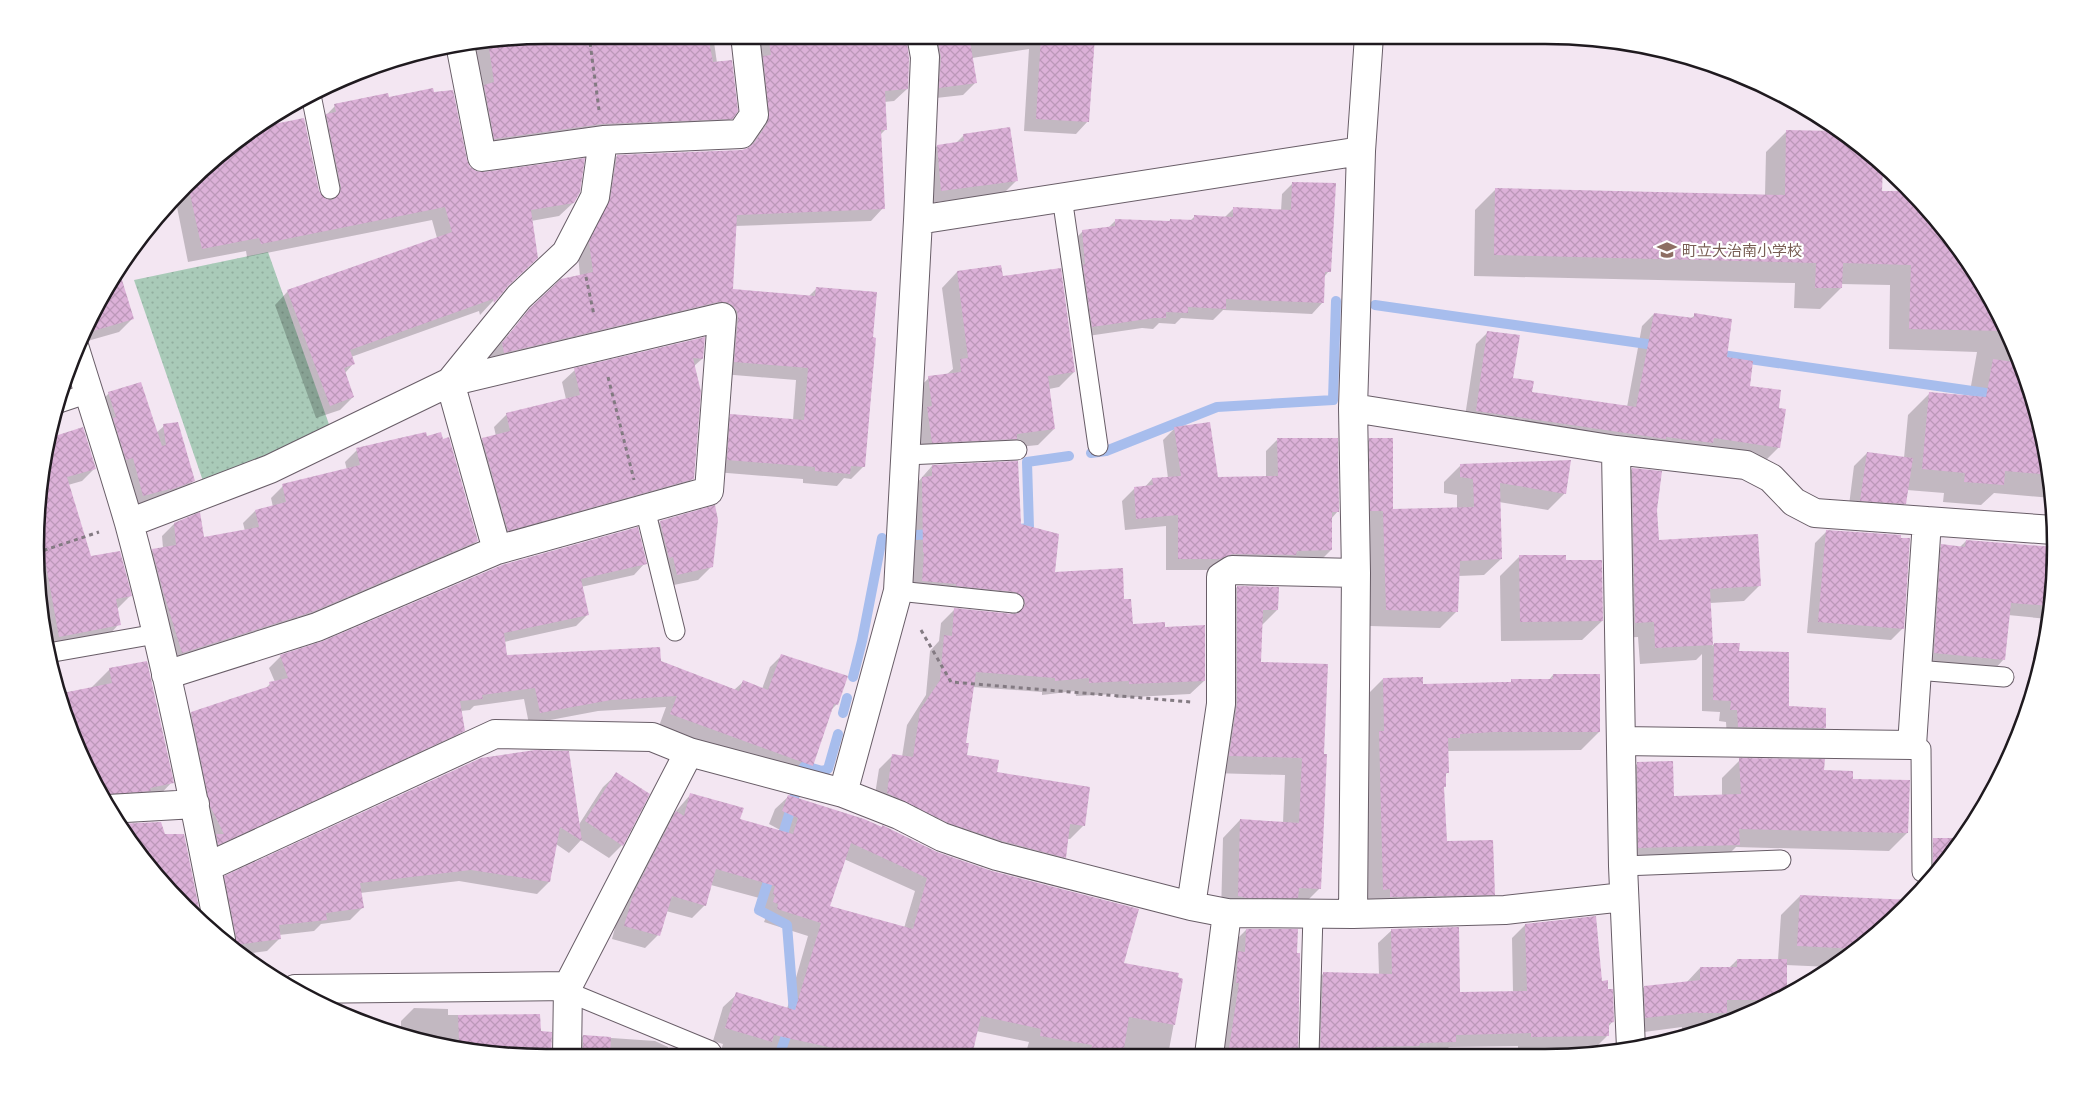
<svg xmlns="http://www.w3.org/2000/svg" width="2091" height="1093" font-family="'PT Serif','Noto Sans JP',serif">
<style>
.green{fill:url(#green-dots)}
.shadow{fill:#0003;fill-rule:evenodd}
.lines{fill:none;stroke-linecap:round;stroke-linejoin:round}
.stream{stroke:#a7bded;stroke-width:10}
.building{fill:url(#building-cross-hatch);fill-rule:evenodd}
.lane-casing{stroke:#685d67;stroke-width:21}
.street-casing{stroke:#685d67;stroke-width:30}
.path{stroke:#837a82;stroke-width:3;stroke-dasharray:4 4;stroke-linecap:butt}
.lane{stroke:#fff;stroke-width:19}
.street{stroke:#fff;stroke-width:28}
.labels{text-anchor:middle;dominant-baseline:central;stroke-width:4.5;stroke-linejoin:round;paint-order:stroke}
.education-label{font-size:15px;fill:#785e54;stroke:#fff;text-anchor:start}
.rim{fill:none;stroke:#1f1a1f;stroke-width:2.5}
</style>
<defs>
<pattern id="green-dots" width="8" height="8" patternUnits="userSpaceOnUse" patternTransform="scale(1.25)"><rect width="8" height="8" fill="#a9cab8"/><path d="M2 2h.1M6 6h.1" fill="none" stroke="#91ad9e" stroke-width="1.8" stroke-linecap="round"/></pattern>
<pattern id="building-cross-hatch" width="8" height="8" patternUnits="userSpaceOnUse" patternTransform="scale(1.25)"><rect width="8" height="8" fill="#dcb1d8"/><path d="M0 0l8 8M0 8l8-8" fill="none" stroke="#bc98b9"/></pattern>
</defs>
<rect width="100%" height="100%" fill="#f3e6f2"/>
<path class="green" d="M268,252L331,430L204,484L134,280Z"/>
<path class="shadow" d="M546,35H713L717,63L732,118L718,131L482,152L474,45L478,42Z
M754,35H906L907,89L894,101L884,102L886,129L880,135L883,208L871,221L735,226L731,290L808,297L817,288L864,466L851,479L844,478L837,486L803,483V479L715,472L718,428L731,416L793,420L796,380L722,374L726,331L492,365L490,356L531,309L580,276L578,255L605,169L617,156L742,151L748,148L755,138Z
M918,35L1093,36L1088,121L1076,134L1024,131L1029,49L972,58L976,82L963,95L927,99Z
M388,98L465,160L469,167L475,173L573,203L559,216L531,221L504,289L480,315L479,311L351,357L353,364L345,373L353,397L340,410L316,418L275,305L288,291L437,238L432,220L247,257L246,251L188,262L175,197L235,141L254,128L318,192L321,198L328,200L313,129L335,106Z
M1787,131L1842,132L1856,141L1881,165V192L1988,291L2029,382L2052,480V498L1994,493L1981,505L1943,502L1944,493L1907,490L1905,503L1892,517L1848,513L1854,466L1867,453L1904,458L1908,415L1929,394L1969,397L1977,352L1889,349L1890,285L1841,284V288L1820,309L1794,308L1795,283L1474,276L1475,210L1496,189L1765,195L1766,152Z
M964,135L1016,181L1003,194L929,203L924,160L937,146L955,144Z
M1293,183L1329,271L1324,277L1323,302L1312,314L1223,310L1213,320L1181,318L1175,324L1159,323L1153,329L1142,328L1081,337L1072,242L1083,231L1108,228L1116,220L1168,222L1170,220L1190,221L1194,217L1224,218L1234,208L1281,211L1282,194Z
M117,270L132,319L119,332L77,344Z
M957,272L1001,277L1074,372L1059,387L1049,389L1054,429L1038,445L916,458L913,393L929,378L946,375L953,369L942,288Z
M1654,314L1690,319L1695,315L1748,387L1777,409L1779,447L1767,459L1464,423L1476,344L1488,332L1512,379L1531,393L1627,407L1642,326Z
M703,339L702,359L693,367V478L680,491L495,543L470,452L483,439L496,436L494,427L507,414L566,399L562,382L575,370Z
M109,393L156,433L164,426L193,481L182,492L132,507L98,405Z
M1175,428L1217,478H1266V451L1278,439L1338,511L1331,519V550L1319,562L1219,566L1207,570H1166V526L1125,530L1122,501L1134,489L1144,488L1152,479L1168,478L1163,440Z
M82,429L95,468L82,481L68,485L90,557L130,596L117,609L119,624L107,637L47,648L36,580V513L48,439Z
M1370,439L1392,510L1457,508V495L1444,493V482L1461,465L1565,493L1548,510L1499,502L1501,559L1484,575L1458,576L1457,611L1440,628L1370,626L1367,527L1353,456Z
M357,450L477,541L465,553L298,624L170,665L140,562L153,550L163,548L162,536L174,524L203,538L245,531L243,523L255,511L273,507L271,498L283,486L347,470L345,462Z
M932,466L1019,525L1054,573L1123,600L1132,625L1163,628L1204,681L1190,694L1116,698V694L1076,696L1075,691L1042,695V692L973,687L964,744L966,756L1084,825L1070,839H1067L1065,857L1051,871L873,807L879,769L893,755L902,757L907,725L926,695L930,651L939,641L941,623L955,609L1011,615L1010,612L908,595L909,492Z
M1632,469L1656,510L1658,541L1760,585L1744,601L1710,603L1712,646L1714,644L1738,652L1787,708L1825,728L1813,739L1727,738L1726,722L1719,721L1720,712L1702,711V654L1696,660L1640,664L1638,637L1619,638L1616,485Z
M714,507L712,566L698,580L664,587L647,535L660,522Z
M1827,531L1903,628L1891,640L1807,633L1815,543Z
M1966,541L2055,580L2048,619L2008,615L2004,659L1992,672L1922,665L1929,558L1942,546L1959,548Z
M1520,556L1602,621L1582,640L1501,641L1500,576Z
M645,563L634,575L581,587L588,614L576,626L504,642L506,656L660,662L734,690L743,682L762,689L770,667L782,655L837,704L831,710L812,765L800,777L659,726L666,707L598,711L529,724L524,699L474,706L470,710L461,711L464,730L452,742L207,855L180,724L191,713L264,690L270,684L275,682L269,668L281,656L324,643L503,566Z
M1237,587L1277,610L1261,626L1260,663L1326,665L1319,889L1302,906L1221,913L1223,838L1240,820L1283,823L1285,775L1212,773L1220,604Z
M110,669L172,782L153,802L110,811L88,772L58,694L91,688Z
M1553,675L1599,732L1581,750L1447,751L1448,772L1445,775L1443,788L1446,843L1494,894L1475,912L1365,907V697L1383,679L1422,685L1548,681Z
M481,759L578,826L603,787L617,774L622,845L609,858L581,840L569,853L556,844L549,882L537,894L459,881L360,893L362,908L350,920L321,924L314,931L279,935V939L267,951L239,955L223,942L213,889L225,877Z
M1740,760L1823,772L1852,780L1907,833L1889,851L1736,847L1720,863L1620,865L1619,782L1637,764L1673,797L1722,796V778Z
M691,794L739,820L784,832L769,824L775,809L789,796L881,828L882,827L1123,964L1182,980L1168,1055H1062L1027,1049L1029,1042L976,1031L971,1056H719L723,1044L713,1041L723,1007L737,994L787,1009L808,936L764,922L766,917L760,915L763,908H760L763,899L711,885L705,905L692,918L666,911L658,935L645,948L612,939L620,909L663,826ZM844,859L915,891L904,928L828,907Z
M118,825L164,836H183L200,922L185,908Z
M1800,896L1880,929L1856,952L1830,967L1786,965V993L1745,1016H1741L1740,1019L1682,1035V1027L1629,1034L1628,1003L1644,987L1686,983L1700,968H1729L1737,960H1778L1781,915Z
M1525,925L1601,982L1613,1021L1608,1027V1035L1594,1049L1518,1050V1046L1449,1047L1442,1054H1381V1052H1334V1054L1308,1055L1310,987L1323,974L1379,975L1378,943L1392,930L1459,994L1513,992L1512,938Z
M1246,930L1297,1055H1218L1233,943Z
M414,1008L448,1009V1015H539V1032L513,1057L414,1041L401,1035V1021Z
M583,1036L655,1041L668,1047L667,1056L570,1057L571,1049Z"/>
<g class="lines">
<path class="stream" d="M1375,305L1661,346
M1715,354L2000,395
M1091,453L1106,451L1217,407L1333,400L1336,301
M1019,529L1029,528L1027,462L1069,456
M916,535L934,534
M853,677L862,641L882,538
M843,713L847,698
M802,769L805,766L822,771L828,769L838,734
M780,844L797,788
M771,872L759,910L787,925L794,1013L779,1056"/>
</g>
<path class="building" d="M546,35H708L713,62L732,60L738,111L733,119L602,124L494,139L484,85L494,82L488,41Z
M768,35H906L909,58L908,89L885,91L887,130H881L885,209L737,215L733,289L815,296L816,287L877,292L873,337L876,338L865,467L851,466L850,474L815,471V467L727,460L730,414L804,420L808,368L734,362L738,318L737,311L732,305L726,302H718L504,353L502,343L530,308L561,279L593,272L589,242L610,199L617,155L742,150L748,148L754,143L767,124L769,114L763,56L771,55Z
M937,35H969L977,83L939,88L941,57Z
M1041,36H1095L1089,122L1036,119Z
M433,88L434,92L453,90L467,160L470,167L476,171L484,172L585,158L580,192L574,203L531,210L538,258L508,286L494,303L493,299L350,350L355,364L344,368L354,397L330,406L287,290L452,232L445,207L261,244L259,238L202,249L188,185L235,141L254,128L304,118L319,191L326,199L333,200L340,193L341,187L326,114L336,112L334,104L388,93L389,97Z
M1010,127L1018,181L941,191L937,145L964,141L963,134Z
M1786,130L1840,131L1856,141L1883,166L1882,191H1910L1929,209L1988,291L2006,331L1909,329L1911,265L1843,263L1842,288H1815L1816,263L1494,255L1495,188L1785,195Z
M1292,182L1336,183L1331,272H1325L1324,303L1226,299V309L1188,307V313L1166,312V318H1154L1092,327L1083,265L1085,264L1082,230L1115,226V219L1170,221V219L1194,220V215L1233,217V207L1291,210Z
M1001,265L1003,276L1061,268L1075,372L1048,376L1055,429L1017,434V439L932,443L927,407L932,406L928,376L961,372L960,359L968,358L957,271Z
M118,267L134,319L83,334L116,272Z
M1654,313L1694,318V313L1732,319L1727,357L1753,361L1750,386L1781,390L1779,408L1786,409L1780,448L1714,438L1713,443L1666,437V439L1476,411L1487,331L1520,335L1513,378L1534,381L1532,392L1636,407Z
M705,337L703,359L693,358L701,392L694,479L508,531L482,438L510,431L506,413L580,395L574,368Z
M1993,359L2020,363L2029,382L2051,475L2005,471L2004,485L1964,482L1965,473L1922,469L1929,392L1986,397Z
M141,382L162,446L166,445L163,424L178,422L195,481L170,490V489L143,496L133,458L126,460L113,418L116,417L108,392Z
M1210,422L1218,477L1278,476L1277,438H1338L1339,512H1332V550L1297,551L1296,555L1232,554L1220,559H1178V515L1136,519L1134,487L1153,485L1152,478L1181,476L1174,427Z
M51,423L55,436L83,427L96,469L67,477L91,556L120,551L132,596L116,599L121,625L59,637L42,543L36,545V513Z
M426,432L427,436L441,432L443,439L449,437L478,541L312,612L182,653L163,591L152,549L176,545L174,523L200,512L204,537L259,527L255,510L286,502L282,484L360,465L356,448Z
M1369,438H1393V509L1474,507L1473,479L1460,477V464L1571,460L1566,494L1500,483L1502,559L1460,561L1458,612L1386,610L1383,511H1370Z
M1867,452L1913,458L1906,504L1860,501Z
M1018,461L1021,524L1059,534L1055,572L1123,568L1124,599H1131L1133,624L1165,622V627L1205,625V681L1129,684V681L1089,683V678L1055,681V678L976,672L966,743H969L967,755L999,760L997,772L1090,787L1085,826L1070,824L1066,858L1002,841L948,823L887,793L892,754L913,757L920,710L940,680L944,635L952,636L954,608L1013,614L1019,613L1025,605L1024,598L1015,592L956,586V584L922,581L924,553L923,552L922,477L932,476V465Z
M1632,468L1662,471L1657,510L1659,540L1758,534L1761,586L1710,589L1713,645L1655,648L1654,622L1635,623Z
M715,505L718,520L713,567L677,575L673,557L669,558L660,521Z
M638,527L647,564L581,579L589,615L504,633L507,655L660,647L661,661L739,691L743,680L768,690L781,654L848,676L838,705L834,704L813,766L670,714L677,696L611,700L540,713L535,688L482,695L483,699L460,701L465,731L218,845L216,834H224L210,806L191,712L270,686L269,682L288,678L280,655L323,641L502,565Z
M1826,530L1901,535V538H1910L1904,629L1818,622Z
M1966,540L2054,547L2055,580L2051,606L2011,603L2005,660L1934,653L1941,544L1965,547Z
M1519,555H1566V560H1602L1603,621L1520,622Z
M1237,586L1279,587L1278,610H1263L1261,662L1328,664L1324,754H1327L1321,889L1299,888L1298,898H1246L1238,896L1240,819L1299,823L1302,758L1229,756L1237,704Z
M1714,643H1740L1739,651L1789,652V706L1826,708V728L1738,727L1737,710H1730L1731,701L1713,700Z
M147,661L174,783L150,788L151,791L101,795L88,772L58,694L112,683L109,668Z
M1553,674H1600V732H1494L1460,734V738H1448L1449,773H1446V787H1444L1447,841L1493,840L1495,895L1390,897V889L1383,890L1379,731H1384L1383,678L1423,677V684L1506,682H1511V679H1553Z
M535,750L569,751L582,841L560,827L550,882L471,870L360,883L364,908L326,913L327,920L279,925L281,939L236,945V937L224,876L481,758Z
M1739,758L1825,759L1824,770L1853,771V779L1910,780L1908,833L1739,829L1740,845L1638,848L1637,762L1673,761L1674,796L1741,794Z
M616,772L650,794L623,846L585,821Z
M690,793L744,808L740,819L793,834L798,818L782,811L788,795L864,819L882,827V825L937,852L992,871L1139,909L1124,963L1179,973L1178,977L1183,979L1175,1025L1129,1017L1123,1055H1090L1092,1045L1040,1036L1041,1029L981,1016L972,1056H851V1052L774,1035L772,1042L725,1028L736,992L795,1010L821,923L777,909L778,904L773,902L775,895L773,894L775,886L716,869L706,906L672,896L660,936L624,926L633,895L676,811L684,816ZM851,843L927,878L913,929L830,906Z
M161,822L165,834H184L202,923L185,908L117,824Z
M1933,838H1959L1929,884L1919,893L1920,883L1928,881L1933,872Z
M1800,895L1912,900L1860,949L1797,946Z
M1596,916L1602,981L1608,980V989H1613L1614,1022L1609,1023V1036L1531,1037V1033L1456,1035V1042L1420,1043L1419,1046L1375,1047V1054H1320L1323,972L1392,974L1391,929L1459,927L1460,992L1527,991L1525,924Z
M1246,929H1298L1297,953H1300L1298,1055H1228L1239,983H1236L1238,951L1245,952Z
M1737,959H1787V992L1773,1000H1727V1013H1698V1012L1645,1018L1644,986L1700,980V967H1737Z
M540,1014L541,1031L552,1032L551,1057H513L463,1049V1041H459L458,1015Z
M583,1035L611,1037L610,1057H583Z"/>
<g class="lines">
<defs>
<path id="lane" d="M311,95L330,189
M1062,197L1098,446
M56,404L89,393
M906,455L1017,450
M645,509L675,631
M898,591L1014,603
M48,653L156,634
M1916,670L2004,677
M1912,745L1921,749L1922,872
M1623,866L1781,860
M568,992L711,1051
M1309,1055L1313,914"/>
<path id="street" d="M460,44L482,157L603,140L741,134L754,115L745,35
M918,220L925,57L921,35
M75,349C93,407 112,465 129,523C166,660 194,800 221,940
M1353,408L1616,450L1746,465L1771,478L1794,502L1815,513L2053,530
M1616,450L1623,866L1631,1048
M129,523L270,469L450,382L722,317L709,491L497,550L317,627L166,675
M497,550L450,382L519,297L566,253L595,197L603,140
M1621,741L1912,745L1927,521
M843,793L898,591L918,220L1361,151
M108,809L195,804
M207,867L495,734L652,737L689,752
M1191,906L1221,704V577L1232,570L1356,573
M1353,914L1356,573L1353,408L1361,151L1369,36
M295,989L568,986
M1209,1055L1227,913
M567,1057L568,986L689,752L843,793L899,815L942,837L997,856L1191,906L1227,913L1353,914L1505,910L1624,897"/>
</defs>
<use href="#lane" class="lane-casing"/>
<use href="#street" class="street-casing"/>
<path class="path" d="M589,35L599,110
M586,277L594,315
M608,377L634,480
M36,553L99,532
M921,630L951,682L1191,702"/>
<use href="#lane" class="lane"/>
<use href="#street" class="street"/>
</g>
<defs>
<symbol id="school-bare" viewBox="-9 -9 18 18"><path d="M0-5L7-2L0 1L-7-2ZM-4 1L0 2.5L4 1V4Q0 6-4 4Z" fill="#8d6e63" stroke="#fff" stroke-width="2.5" paint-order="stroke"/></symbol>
</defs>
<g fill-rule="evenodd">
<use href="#school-bare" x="1653" y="236" width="28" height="28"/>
</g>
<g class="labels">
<g class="education-label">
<text x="1682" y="250">町立大治南小学校</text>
</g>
</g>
<path d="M0 0H2091V1093H0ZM546 44H1545A502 502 0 0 1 2047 546V547A502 502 0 0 1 1545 1049H546A502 502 0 0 1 44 547V546A502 502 0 0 1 546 44Z" fill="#fff" fill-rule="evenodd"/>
<path class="rim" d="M546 44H1545A502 502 0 0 1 2047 546V547A502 502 0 0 1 1545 1049H546A502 502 0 0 1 44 547V546A502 502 0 0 1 546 44Z"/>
</svg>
